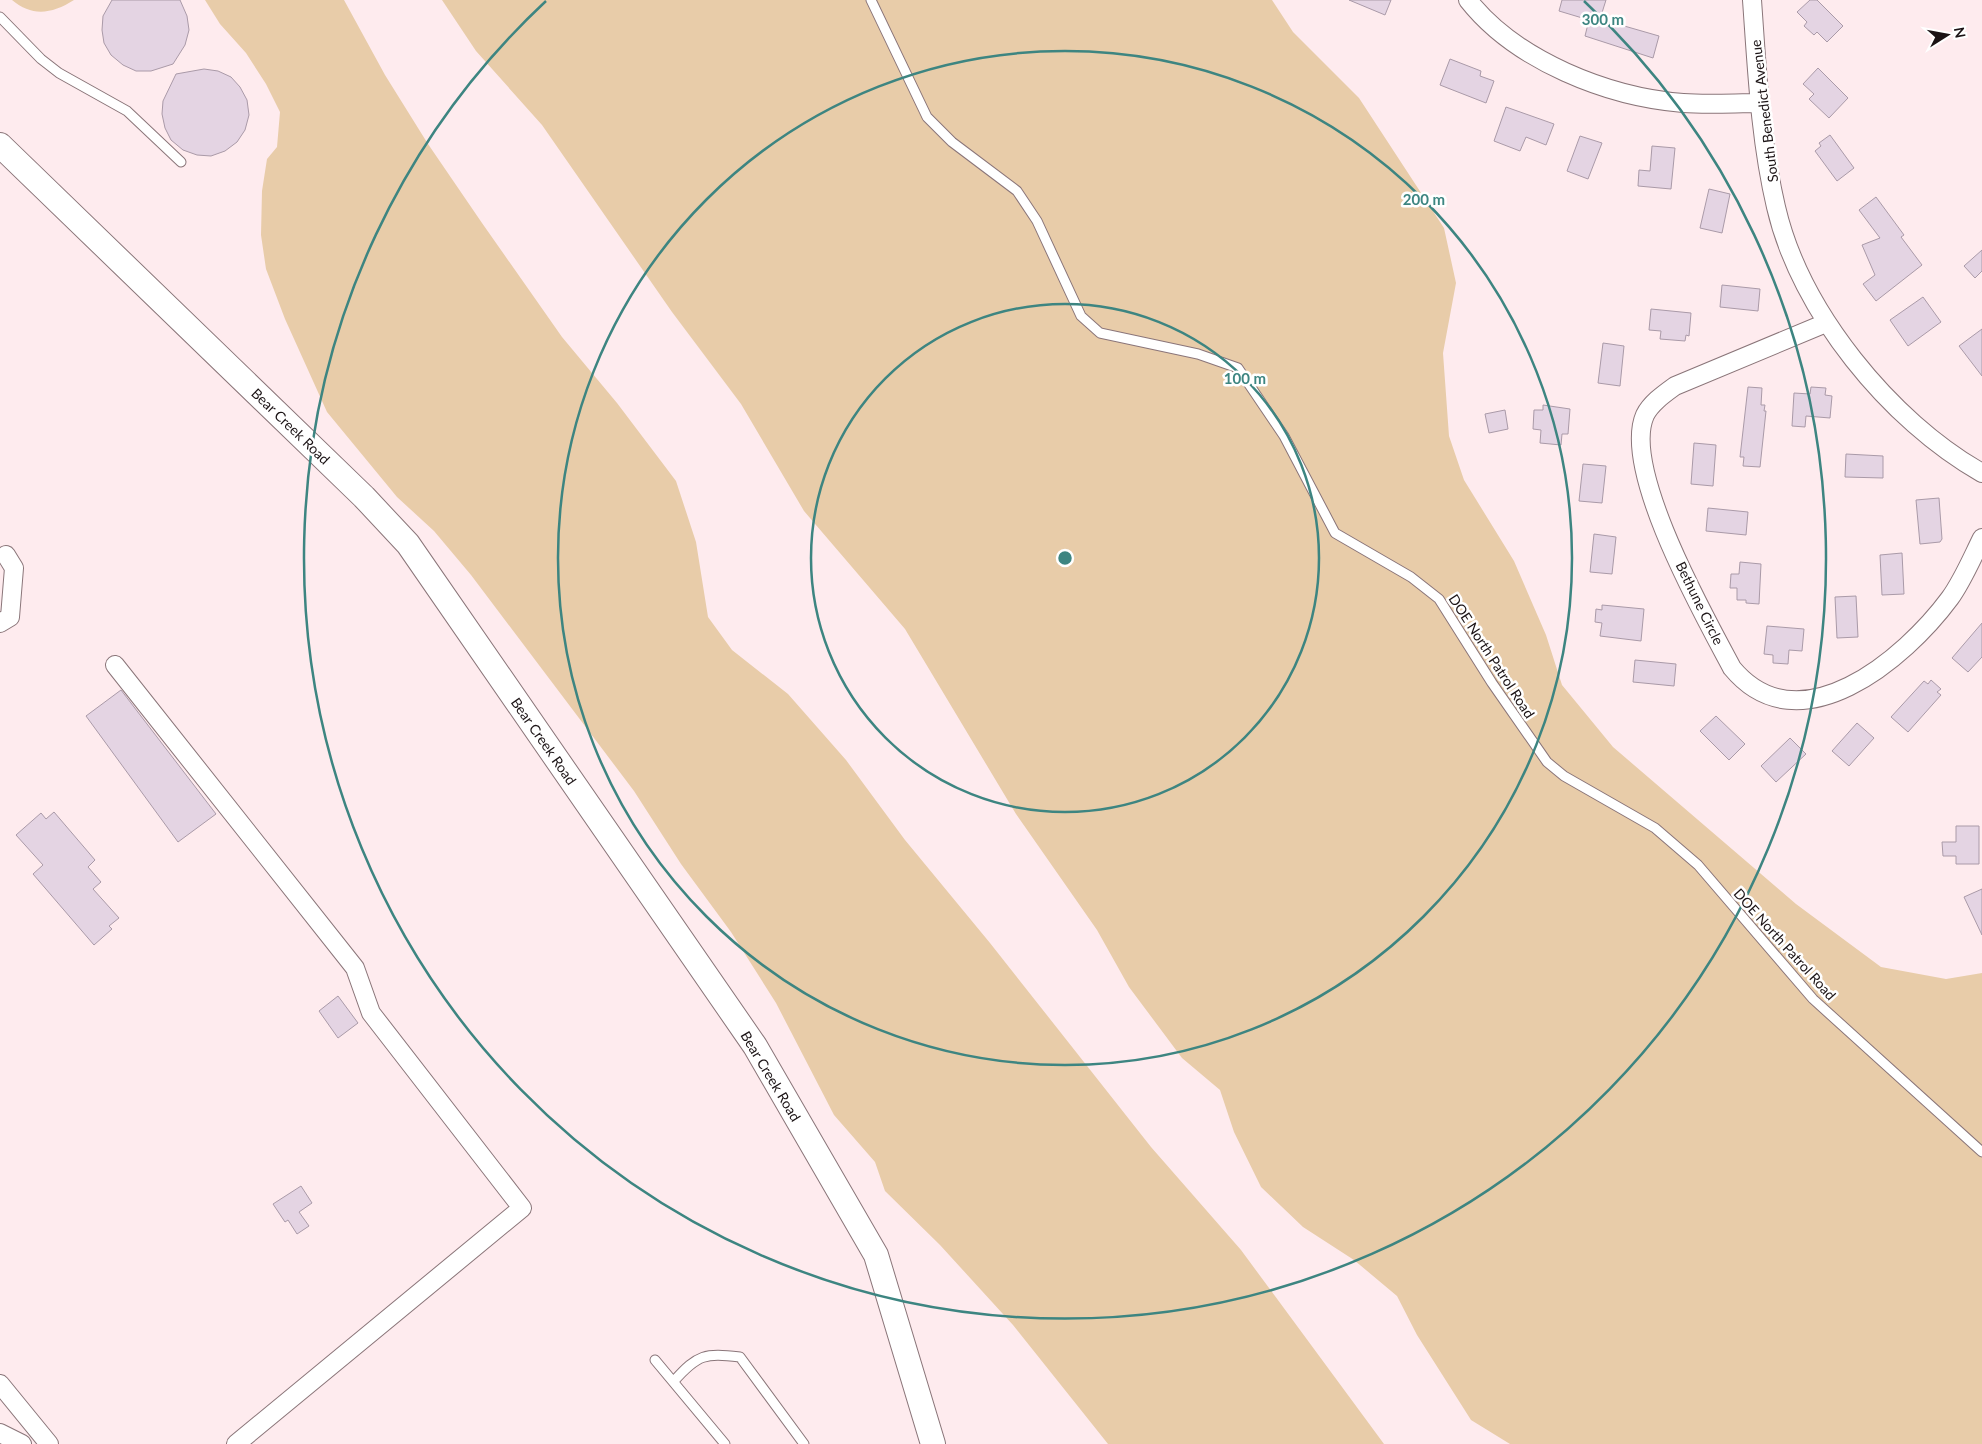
<svg xmlns="http://www.w3.org/2000/svg" width="1982" height="1444" font-family="Lato,sans-serif">
<style>
.green{fill:#e8cca9}
.building{fill:#e4d4e3;stroke:#aa9aa8}
.lines{fill:none;stroke-linecap:round;stroke-linejoin:round}
.lane-casing{stroke:#8a7579;stroke-width:11}
.street-casing{stroke:#8a7579;stroke-width:20}
.secondary-casing{stroke:#8a7579;stroke-width:26}
.lane{stroke:#fff;stroke-width:9}
.street{stroke:#fff;stroke-width:18}
.secondary{stroke:#fff;stroke-width:24}
.ring{fill:none;stroke:#3d8581;stroke-width:2.5}
.labels{text-anchor:middle;dominant-baseline:central;stroke-width:5;stroke-linejoin:round;paint-order:stroke}
.street-label{font-size:14px;fill:#1b1315;stroke:#fff}
.centre{fill:#3d8581;stroke:#fff;stroke-width:2.5}
.ring-label{font-size:15px;text-anchor:middle;font-weight:bold;fill:#3d8581;stroke:#fff;stroke-width:5;stroke-linejoin:round;paint-order:stroke}
</style>
<rect width="100%" height="100%" fill="#feebee"/>
<path class="green" d="M12,0H74C52,14 32,17 12,0Z
M205,0H344L385,75L428,144L482,223L562,337L617,403L676,481L696,542L708,617L732,650L788,694L846,760L905,840L990,943L1151,1147L1241,1250L1384,1444H1108L1013,1325L940,1245L885,1191L875,1162L834,1115L776,1003L731,932L681,864L634,791L471,575L434,531L397,497L327,412L285,319L266,269L261,235L262,191L267,159L277,147L280,112L266,84L246,53L220,24Z
M442,0H1272L1293,32L1359,98L1444,228L1456,283L1443,353L1449,436L1464,480L1514,561L1546,635L1562,685L1613,747L1796,904L1881,967L1946,979L1982,973V1444H1510L1471,1420L1417,1335L1397,1296L1354,1260L1303,1227L1261,1187L1234,1132L1220,1090L1182,1058L1129,987L1097,930L1016,814L905,629L804,511L741,404L672,312L542,125L476,51Z"/>
<path class="building" d="M112,0H180L187,16L189,30L185,45L173,64L151,71H136L123,65L111,55L104,43L102,30L103,16Z
M1349,0H1391L1385,15Z
M1562,0H1606L1600,19L1659,36L1653,58L1585,36L1589,20L1559,11Z
M1810,0H1817L1843,26L1827,42L1817,32L1814,35L1804,26L1807,22L1797,12Z
M1450,59L1481,71L1480,76L1494,81L1486,103L1440,85Z
M1818,68L1848,98L1829,118L1809,99L1814,94L1803,84Z
M204,69L218,71L231,77L240,87L247,100L249,115L245,130L237,142L225,151L211,156L197,155L183,150L171,140L165,128L162,114L163,101L176,74Z
M1506,107L1554,124L1546,145L1526,137L1520,151L1494,141Z
M1830,135L1854,168L1837,181L1815,151L1821,146L1819,143Z
M1580,136L1602,143L1588,179L1567,171Z
M1652,146L1675,148L1671,189L1638,186L1639,170L1650,171Z
M1709,189L1730,194L1722,233L1700,228Z
M1876,197L1904,235L1901,237L1922,265L1876,301L1863,284L1875,275L1862,245L1880,238L1859,210Z
M1982,250V271L1975,278L1964,266Z
M1722,285L1760,289L1758,311L1720,307Z
M1923,297L1941,322L1908,346L1890,320Z
M1651,309L1691,313L1689,336L1686,335L1685,341L1660,339L1661,331L1649,330Z
M1982,329V376L1959,346Z
M1603,343L1624,346L1620,386L1598,383Z
M1748,387L1762,388L1761,405H1765L1764,411H1766L1760,467L1743,466L1744,457H1740Z
M1811,387L1826,388L1825,395L1832,396L1830,418L1806,416L1805,427L1792,426L1794,393L1810,394Z
M1543,405L1570,409L1568,434H1562L1561,445L1540,443L1541,430L1533,429L1534,410H1543Z
M1505,410L1508,429L1489,433L1485,414Z
M1694,443L1716,445L1713,486L1691,484Z
M1846,454L1883,456V478L1845,477Z
M1583,464L1606,466L1602,503L1579,501Z
M1939,498L1942,539L1940,542L1920,544L1916,500Z
M1708,508L1748,512L1746,535L1706,531Z
M1594,534L1616,537L1612,574L1590,572Z
M1902,553L1904,594L1882,595L1880,555Z
M1740,562L1761,564L1759,604L1746,603V600H1737V588H1730L1731,574H1739Z
M1856,596L1858,637L1837,638L1835,597Z
M1602,605L1644,609L1641,641L1600,636L1602,623L1595,622L1596,609L1602,610Z
M1982,623V657L1968,672L1952,658Z
M1767,626L1804,629L1802,651L1789,650L1788,664L1773,663V655L1764,654Z
M1635,660L1676,664L1674,686L1633,682Z
M1931,680L1941,689L1937,692L1941,695L1908,732L1891,717L1924,681L1928,684Z
M121,690L216,814L178,842L86,716Z
M1716,716L1745,744L1729,760L1700,731Z
M1857,723L1874,738L1849,766L1832,751Z
M1790,738L1806,754L1776,782L1761,766Z
M54,812L95,860L88,867L101,882L93,889L119,918L109,926L112,929L94,945L33,874L43,865L16,835L41,813L46,819Z
M1956,826H1979V864H1956V856H1943L1942,842H1956Z
M1982,889V935L1964,897Z
M338,996L358,1023L338,1038L319,1011Z
M301,1186L312,1203L299,1212L309,1226L297,1234L288,1220L285,1222L273,1204Z"/>
<g class="lines">
<defs>
<path id="lane" d="M871,0L927,117L952,142L1017,191L1037,221L1081,316L1100,333L1198,354L1238,368L1284,436L1335,533L1411,577L1439,599L1492,683L1547,762L1564,776L1655,828L1698,865L1813,999L1982,1152
M0,17L41,59L59,73L127,111L181,162
M655,1360L725,1444
M674,1381C698,1354 705,1353 740,1357L804,1444"/>
<path id="street" d="M1468,0C1516,61 1608,97 1683,103C1709,105 1735,103 1760,103
M1752,0C1757,69 1760,139 1776,207C1800,311 1890,421 1982,473
M1826,323L1675,386C1664,394 1651,403 1645,415C1621,469 1705,617 1732,668C1799,749 1905,659 1950,598C1963,580 1972,558 1982,538
M0,623L10,617L14,568L6,555
M115,665L355,968L371,1013L522,1208L236,1444
M0,1384L49,1444
M0,1433L22,1444"/>
<path id="secondary" d="M0,145L364,497L408,544L755,1046L876,1255L933,1444"/>
</defs>
<use href="#lane" class="lane-casing"/>
<use href="#street" class="street-casing"/>
<use href="#secondary" class="secondary-casing"/>
<use href="#lane" class="lane"/>
<use href="#street" class="street"/>
<use href="#secondary" class="secondary"/>
</g>
<g class="ring">
<circle cx="1065" cy="558" r="254"/>
<circle cx="1065" cy="558" r="507"/>
<path d="M1584 1A761 761 0 1 1 546 1"/>
</g>
<g class="labels">
<g class="street-label">
<text transform="translate(1764 111) rotate(-97)">South Benedict Avenue</text>
<text transform="translate(291 426) rotate(44)">Bear Creek Road</text>
<text transform="translate(1700 603) rotate(64)">Bethune Circle</text>
<text transform="translate(1492 656) rotate(57)">DOE North Patrol Road</text>
<text transform="translate(544 741) rotate(55)">Bear Creek Road</text>
<text transform="translate(1785 944) rotate(48)">DOE North Patrol Road</text>
<text transform="translate(771 1076) rotate(59)">Bear Creek Road</text>
</g>
</g>
<circle cx="1065" cy="558" r="8" class="centre"/>
<g class="ring-label">
<text x="1603" y="25">300 m</text>
<text x="1424" y="205">200 m</text>
<text x="1245" y="384">100 m</text>
</g>
<g transform="translate(1947 35) rotate(79)" stroke="#ffffff" stroke-width="4" paint-order="stroke">
<path d="M0-4L9 19L0 12L-9 19Z" fill="#1b1315"/>
<text y="-8" font-size="14" font-weight="bold" text-anchor="middle" fill="#1b1315">N</text>
</g>
</svg>
